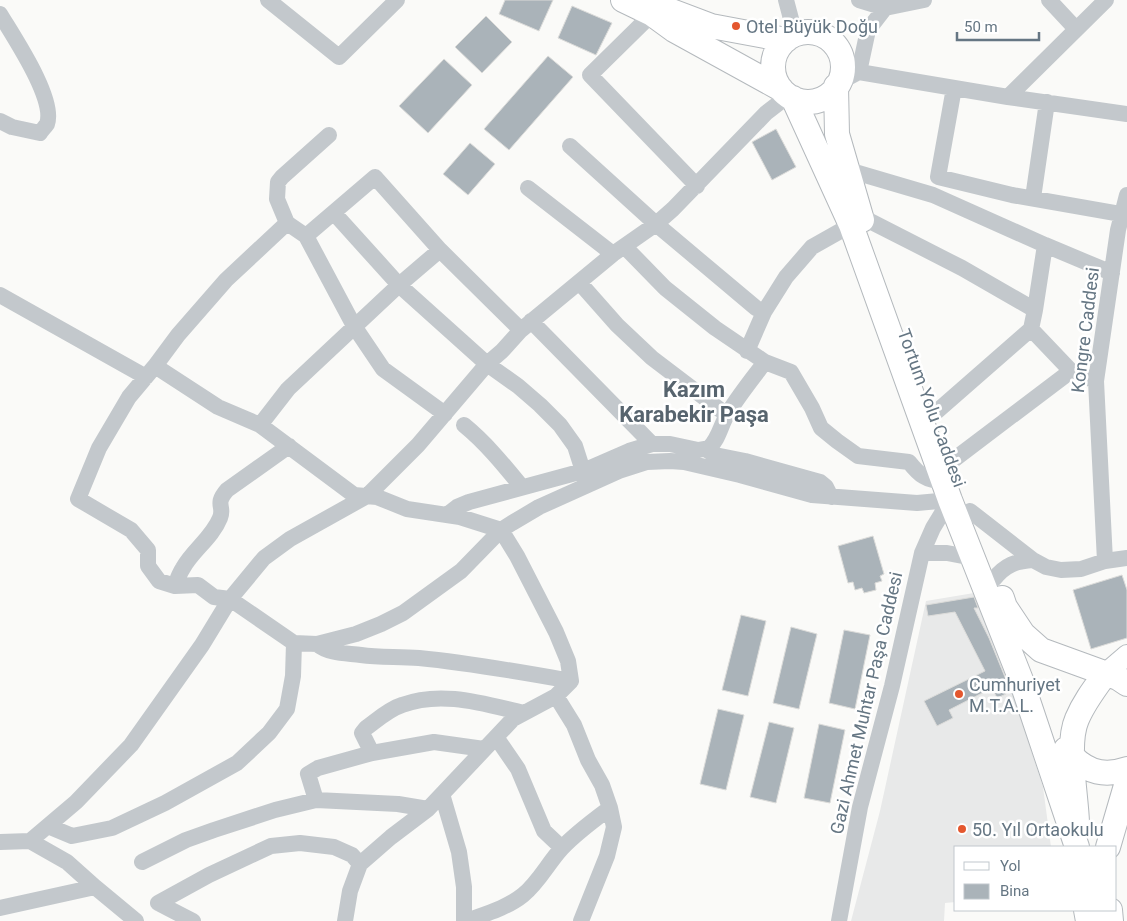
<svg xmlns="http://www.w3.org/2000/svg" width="1127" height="921" font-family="Roboto,sans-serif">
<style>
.built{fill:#e8e9e9}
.building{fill:#aab3b9;stroke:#dcdcda}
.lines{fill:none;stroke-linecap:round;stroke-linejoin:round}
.major-casing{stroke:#b5babe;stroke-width:22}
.highway-casing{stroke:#b4b9bd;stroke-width:26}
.minor{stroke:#c3c8cc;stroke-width:16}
.major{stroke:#fff;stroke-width:20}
.highway{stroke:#fff;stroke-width:24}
.poi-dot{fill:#e4572e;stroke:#fff;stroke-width:2}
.labels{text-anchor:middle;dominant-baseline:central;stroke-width:5;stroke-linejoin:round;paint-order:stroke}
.poi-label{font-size:18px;fill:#657683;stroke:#fff;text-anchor:start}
.street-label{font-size:18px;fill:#657683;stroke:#fff}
.district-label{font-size:22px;font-weight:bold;fill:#57646e;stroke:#fff}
</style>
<rect width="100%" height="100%" fill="#fafaf8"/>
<path class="built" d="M980,592L1043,787L1051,847H956V902L945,903L944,921H851L880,811L926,601Z"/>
<path class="building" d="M505,0H553L539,31L499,14Z
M572,6L612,23L596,55L558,38Z
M486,16L512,42L482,73L455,47Z
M548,56L573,77L509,150L484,129Z
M444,59L472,85L428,133L399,106Z
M776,129L796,167L772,180L752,142Z
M470,143L495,164L468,195L443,174Z
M873,536L884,574L880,576L882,581L875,583L876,590L864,593L862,588L855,590L853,582L848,583L838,546Z
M1122,575L1127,590V638L1091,649L1073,590Z
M974,597L978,608H974L989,638L1007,682L1001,684L1006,694L997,698L992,688L949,710L953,718L937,726L924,701L985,671L955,612L928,616L926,605Z
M741,615L766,621L748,696L722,690Z
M791,627L817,634L799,709L773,703Z
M844,630L870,635L855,709L829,703Z
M718,709L744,715L726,790L700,784Z
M769,722L794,728L776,803L750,797Z
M819,724L845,730L830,803L804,798Z"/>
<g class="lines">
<defs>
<path id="major" d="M1106,673L1127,655"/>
<path id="highway" d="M623,0L652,14L674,30L781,89
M653,4L711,26L786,40
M773 67a35 35 0 1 1 70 0a35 35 0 1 1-70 0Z
M836,86L837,134L862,220
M793,98L851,225L950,500L1021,680L1077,847
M1002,598L1005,607L1023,634L1041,650L1118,678L1127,684
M1066,749C1082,770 1101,778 1127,769
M1077,822C1076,794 1066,744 1077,719C1084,702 1095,688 1106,673
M1108,847L1127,782
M1086,910L1088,921
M1110,910L1111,921"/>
</defs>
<use href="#major" class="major-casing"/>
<use href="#highway" class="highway-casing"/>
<path class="minor" d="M268,0L339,57L397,0
M786,0L795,34
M1049,0L1076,29
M885,8L924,0
M0,14C13,36 56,99 47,124C45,127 42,130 40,133L12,127L0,121
M652,14L590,75L697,186
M859,72L1008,97L1127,114
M840,82L859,72L868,30L885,8L859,0
M954,88L938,177L1012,195L1127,215
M1008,97L1106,0
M329,135L282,177L278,182L277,199L287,223L306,236L354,326L383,369L445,414
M570,146L656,224L756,308L764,312
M848,170L933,195L1045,245L1112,273
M528,188L613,254
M1033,198L1047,102
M334,213L399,285L487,364L518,386L540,405L560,425L575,446L583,471
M860,216L962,268L1035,310L1031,329L1071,371L1096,381
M306,236L375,177L440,250L521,330
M625,247L665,288L715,328L765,362L791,372L812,408L821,428L837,441L858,456L909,462C920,476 926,480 943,482
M579,282L617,325L652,358L727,415
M0,295L146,377
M1035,310L1045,245
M531,321L652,444
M747,351L764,312L786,277L812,247L851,225
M155,366L178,335L226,280L287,223
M935,413L1031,329
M260,425L288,389L399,285L440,250
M464,425C486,443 503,464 521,486
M705,449L715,455L745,461L820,482L826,487L831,497
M952,461L1071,371
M970,511L1033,560L1046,567L1061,570L1081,569L1105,561L1127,558
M448,514L457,507L469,502L583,471L629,451L652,444H670L698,450L709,448C719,439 721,424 728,413C739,395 752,379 765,362
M922,553H947L973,558
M1105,561L1096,381L1118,230L1127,195
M994,579C1005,565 1016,561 1033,560
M175,586C177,580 179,574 183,568C193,550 212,538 220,518C225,506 214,505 227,490L289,446
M317,644C329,654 347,653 361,655C380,658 400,656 419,658C470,663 521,672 571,681
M556,696L571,681L568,661L556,632L517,556L501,530L460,517L407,509L377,497L354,495L260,425L218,407L155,366L129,397L99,448L78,499L131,530L148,550V566L159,581L175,586L198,585L214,597L230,599L294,643L317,644L356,634L381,624L403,613L461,571L501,530L512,523L539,507L619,471L647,462L670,461L684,462L740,475L812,495L917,503L950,500
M496,737L518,769L544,831L562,848
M372,753L362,733L366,728C377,720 389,709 402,705C442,690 484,704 524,713
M442,794L459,852L464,887V921
M316,800L308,774L318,768L372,753L434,742L484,749
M48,826L72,836L112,828L165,803L237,763L269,733L287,709L293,676L294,643
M30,841L67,862L95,887
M0,842L30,841L76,802L131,745L202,645L230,599L264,558L290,539L367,496L418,445L487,364L502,351L521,330L613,254L656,224L673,209L766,113L788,96
M142,862L186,840L214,830L275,810L316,800L398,804L428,809
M158,903L209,875L271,846L300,843L334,847L352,855L360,864
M158,903L193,921
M0,908L95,887L136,921
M345,921L350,891L360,864L391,837L428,809L513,719L556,696L574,725L588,760L602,785L610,808L614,827L607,856L581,921
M466,921C485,914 507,908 523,895C539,882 548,863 562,848C576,833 594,820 610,808
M839,921L860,807L892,686L922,553L933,528L950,500"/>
<use href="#major" class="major"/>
<use href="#highway" class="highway"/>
</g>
<g class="poi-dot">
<circle cx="736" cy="26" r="5"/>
<circle cx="959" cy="694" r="5"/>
<circle cx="962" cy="829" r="5"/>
</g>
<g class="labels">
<g class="poi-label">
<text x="746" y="26">Otel Büyük Doğu</text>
<text x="969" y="684">Cumhuriyet<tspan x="969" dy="21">M.T.A.L.</tspan></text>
<text x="972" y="829">50. Yıl Ortaokulu</text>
</g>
<g class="street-label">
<text transform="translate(1085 330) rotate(-83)">Kongre Caddesi</text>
<text transform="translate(932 408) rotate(70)">Tortum Yolu Caddesi</text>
<text transform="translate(866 703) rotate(-77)">Gazi Ahmet Muhtar Paşa Caddesi</text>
</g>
<g class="district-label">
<text x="694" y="389">Kazım<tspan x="694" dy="25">Karabekir Paşa</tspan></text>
</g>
</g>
<rect x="954" y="846" width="162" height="65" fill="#ffffff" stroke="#c1c8cd"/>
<rect x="964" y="862" width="25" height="8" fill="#ffffff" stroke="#c1c8cd"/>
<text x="1000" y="871" font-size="15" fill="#657683">Yol</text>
<rect x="964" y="884" width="25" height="15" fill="#aab3b9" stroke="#c1c8cd"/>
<text x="1000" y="896" font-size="15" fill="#657683">Bina</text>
<path d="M957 32v8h82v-8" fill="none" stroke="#657683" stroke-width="2.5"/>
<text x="964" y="32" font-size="15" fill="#657683" stroke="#ffffff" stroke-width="4" paint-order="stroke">50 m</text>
</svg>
